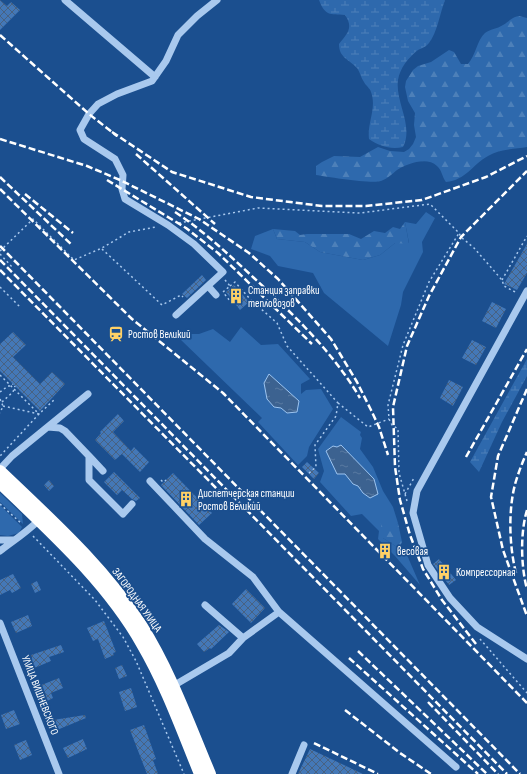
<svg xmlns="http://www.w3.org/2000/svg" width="527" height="774" font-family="'Sofia Sans Condensed',sans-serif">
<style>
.grass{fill:#2e69ad}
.forest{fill:url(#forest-firs)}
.wetland{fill:url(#wetland-marsh)}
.water{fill:url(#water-ripples);stroke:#9cc4f0}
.building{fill:url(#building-cross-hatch)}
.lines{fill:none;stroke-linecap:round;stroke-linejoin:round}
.path{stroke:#a9c9ee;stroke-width:1.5;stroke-dasharray:2 3;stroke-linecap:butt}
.minor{stroke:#a9c9ee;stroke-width:7}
.highway{stroke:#fff;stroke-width:12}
.rail{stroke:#fff;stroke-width:2.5;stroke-dasharray:7 3;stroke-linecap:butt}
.labels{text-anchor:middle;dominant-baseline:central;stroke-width:3.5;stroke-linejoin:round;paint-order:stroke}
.poi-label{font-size:11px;fill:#fff;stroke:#1b4f8f;text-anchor:start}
.street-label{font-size:11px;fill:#fff;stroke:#1b4f8f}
</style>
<defs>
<pattern id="forest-firs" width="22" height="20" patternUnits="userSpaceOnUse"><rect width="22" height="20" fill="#2e69ad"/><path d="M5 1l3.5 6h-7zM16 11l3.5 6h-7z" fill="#4d80b9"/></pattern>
<pattern id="wetland-marsh" width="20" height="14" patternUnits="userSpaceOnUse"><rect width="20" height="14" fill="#2e69ad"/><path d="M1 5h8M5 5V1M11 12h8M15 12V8" fill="none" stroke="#4d80b9"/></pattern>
<pattern id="water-ripples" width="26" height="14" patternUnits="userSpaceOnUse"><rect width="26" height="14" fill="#3c6290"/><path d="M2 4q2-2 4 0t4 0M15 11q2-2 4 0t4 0" fill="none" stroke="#597aa1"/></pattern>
<pattern id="building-cross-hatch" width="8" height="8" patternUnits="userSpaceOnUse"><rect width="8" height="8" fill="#4478b7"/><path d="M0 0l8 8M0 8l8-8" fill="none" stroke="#486282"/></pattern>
</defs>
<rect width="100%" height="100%" fill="#1b4f8f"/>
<path class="grass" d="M426,212L435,218L422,242L423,252L403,292L401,305L388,346L324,293L313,273L278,266L270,256L251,249L255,236L273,229L277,239L305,242L320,252L363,260L380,255L395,243H409L405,222L416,224Z
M241,327L261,345L278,344L310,379L301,384V394L306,390L321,389L333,409L309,447L307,456L298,465L258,422L262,418L181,340L183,334H199L213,329L230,342Z
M341,417L361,432L360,435L362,438L360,449L373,467L383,491L393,507L398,523L383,538L397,547L401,556L407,555L420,585L395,556L378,539L379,531L362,514L351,516L320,482L324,471L318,449Z
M0,493L22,514L23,524L0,502Z
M0,505L22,527L19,533L8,536L0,535Z"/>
<path class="forest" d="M519,16L527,18V147C515,149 499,149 488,156C472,165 466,180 446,182C442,177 442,170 437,166C427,156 406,164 397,170C392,174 387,179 381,181C372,184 328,177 316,175V166L322,162L334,156L360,157L378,147L390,151L404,152L409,149L413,144L416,137L414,125L415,113L408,101L405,87L406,81L413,70L418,66L431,62L449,50L454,52L461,64H468C476,55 477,40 485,33C490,29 497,29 503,25C510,21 510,18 519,16Z
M405,222L409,244L395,243L380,255L363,260L320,252L305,242L277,239L273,229L295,231L300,235L307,234H349L361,239L374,231L385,233L393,227L400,229Z
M380,518L391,522L394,526L398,523L402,542L400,546L401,557L397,547L383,538Z"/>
<path class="wetland" d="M319,0H445C440,13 437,33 429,43C426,47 422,48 418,50C408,58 400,68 398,80C395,102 414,126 403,147C391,150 379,146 369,139C367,123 377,108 371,92C370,88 366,86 364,82C361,78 360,72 357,68C349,59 339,58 339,44C347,34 354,28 345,15C330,14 325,16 319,0Z
M527,359V376L502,422L479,472L470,462Z"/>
<path class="water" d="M269,374L299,401L297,412L287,413L281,408L274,407L267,399L264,383Z
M341,445L374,479L378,494L370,498L363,493L358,486L353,484L345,474H337L326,451L333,446L337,447Z"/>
<path class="building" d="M0,0L7,6L11,2L20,10L0,30Z
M527,244V273L517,290L504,284Z
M202,275L206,280L187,298L182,294Z
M234,285L249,302L240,310L226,292Z
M492,302L506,309L496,328L482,321Z
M13,332L26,345L13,357L40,384L52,372L65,384L40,411L0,371V344Z
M472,340L486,347L476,365L462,358Z
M449,380L463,387L453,406L440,398Z
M118,414L124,421L113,432L131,451L134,447L149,462L140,472L122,454L115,460L95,440L101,433L100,432Z
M307,462L319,473L314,479L302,467Z
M114,472L140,498L136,501L132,499L122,490L117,495L104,482Z
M173,473L212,513L199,525L161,485Z
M49,480L54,486L49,491L44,485Z
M439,559L456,580L449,585L433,564Z
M13,574L21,588L12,593L10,590L0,595V580Z
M37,581L41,590L35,593L31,584Z
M246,589L265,608L251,623L232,604Z
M28,615L32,626L16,633L11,622Z
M104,621L116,652L113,653L114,655L105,659L98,639L93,641L87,628Z
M219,625L229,632L211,649L210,648L204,652L197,644Z
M61,645L64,652L49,657L51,661L32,669L28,660L32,658L31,655Z
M122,665L127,676L119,679L115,668Z
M59,678L63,688L51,693L53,698L45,702L39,686Z
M131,688L137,707L125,711L119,692Z
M14,710L20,724L6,729L1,715Z
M85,715L86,718L57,730L53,720Z
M144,725L156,759L153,760L158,774H147L130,730Z
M83,739L87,749L68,758L63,748Z
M26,740L32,755L20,760L14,745Z
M310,749L363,774H298Z"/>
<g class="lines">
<path class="path" d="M179,223L258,208L360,213L430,204L459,233L461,237L474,248L502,280L504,286L517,293
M102,249L162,305L181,295L183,297
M0,251L33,219L74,260L102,248L129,232L156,227
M0,254L13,268
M225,280L230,286L223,292L230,301L232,300
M502,280L527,236
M230,286L235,282L251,300L277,323L287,346L338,403L336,416L315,445L316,467L308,474
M0,287L21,308
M0,375L39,414L0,456
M0,392L8,386H11L13,384
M0,399L3,406L0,413
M2,402L13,392L15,386
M338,403L368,427L389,419
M3,406L39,414L55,399
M161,480L163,482L166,480
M405,494L414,478
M407,501L399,473L398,429L392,425L389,419L388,405L403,345L429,282L459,233
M0,504L22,524
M33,536L95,600L123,637L136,661L184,774
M480,639L527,693"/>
<path class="minor" d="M65,0L155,77
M208,286L216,295
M527,291L417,491L413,513L428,565L450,598L477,627L527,659
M176,315L223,272L194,244L168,225L125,199L122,189L123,175L115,159L84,139L80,130L89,114L98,104L117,94L152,81L166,61L178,35L197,16L217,0
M48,427L60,428L65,431L89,456V480L123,514L132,504
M89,456L103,471
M0,469L12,456L88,394
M150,481L205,539L253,577L279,612
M0,540H13
M0,551C13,541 27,532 39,520
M205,605L243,638
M0,623L59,774
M173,686L229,653L243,638L279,612L456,767
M292,774L304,745"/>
<path class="highway" d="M0,471C50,519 104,567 141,625C170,671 189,724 210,774
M0,483C51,532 107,582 142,644C166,685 182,730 200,774"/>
<path class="rail" d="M0,35L89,114L117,136
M112,132L172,172L251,197L322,206H366L422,200L486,177L527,156
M0,139L87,166L120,180L199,219L249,253L278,279L331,339L357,382L371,410L379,427L388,455
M136,154L215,224
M0,177L72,245
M107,180L186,228L218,253L312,344
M0,189L132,319L223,393L527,703
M25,194L73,233
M175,212C205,232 228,254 254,278C293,314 333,352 360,398
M0,246L520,774
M0,260L507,774
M0,270L223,495
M527,389L498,456L491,497L503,550L527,616
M466,457L527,349
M527,510C520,533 521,567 527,589
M516,573C509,546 508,507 516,481C519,471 523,461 527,452
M476,644L442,600L423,569L410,535L400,500L395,467L393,407L407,346L429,296L461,237L527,171
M358,651L487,774
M349,658L478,774
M428,702L498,774
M345,710L400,753L431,774
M314,743L378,774"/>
</g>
<defs>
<symbol id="building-bare" viewBox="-9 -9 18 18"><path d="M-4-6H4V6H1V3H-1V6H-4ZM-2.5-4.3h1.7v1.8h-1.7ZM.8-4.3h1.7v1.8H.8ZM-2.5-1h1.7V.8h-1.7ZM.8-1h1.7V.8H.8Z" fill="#ffd166" stroke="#1b4f8f" stroke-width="2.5" paint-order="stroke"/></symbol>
<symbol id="station-bare" viewBox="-9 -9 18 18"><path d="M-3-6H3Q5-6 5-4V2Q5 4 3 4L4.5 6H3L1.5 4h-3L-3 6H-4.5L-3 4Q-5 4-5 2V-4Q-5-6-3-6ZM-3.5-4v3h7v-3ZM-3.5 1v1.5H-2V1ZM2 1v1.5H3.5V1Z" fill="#ffd166" stroke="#1b4f8f" stroke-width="2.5" paint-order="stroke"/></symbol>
</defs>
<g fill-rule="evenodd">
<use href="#building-bare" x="225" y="285" width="22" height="22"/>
<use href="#station-bare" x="105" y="323" width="22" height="22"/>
<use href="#building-bare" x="175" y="488" width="22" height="22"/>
<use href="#building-bare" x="374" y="540" width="22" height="22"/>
<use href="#building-bare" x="433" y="561" width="22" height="22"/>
</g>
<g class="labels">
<g class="poi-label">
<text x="248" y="290">Станция заправки<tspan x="248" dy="13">тепловозов</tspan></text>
<text x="128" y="334">Ростов Великий</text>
<text x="198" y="493">Диспетчерская станции<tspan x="198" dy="13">Ростов Великий</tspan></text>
<text x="397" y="551">весовая</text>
<text x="456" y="572">Компрессорная</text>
</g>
<g class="street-label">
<text transform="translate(137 600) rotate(54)">ЗАГОРОДНАЯ УЛИЦА</text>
<text transform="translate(40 695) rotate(69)">УЛИЦА ВИШНЕВСКОГО</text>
</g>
</g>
</svg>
